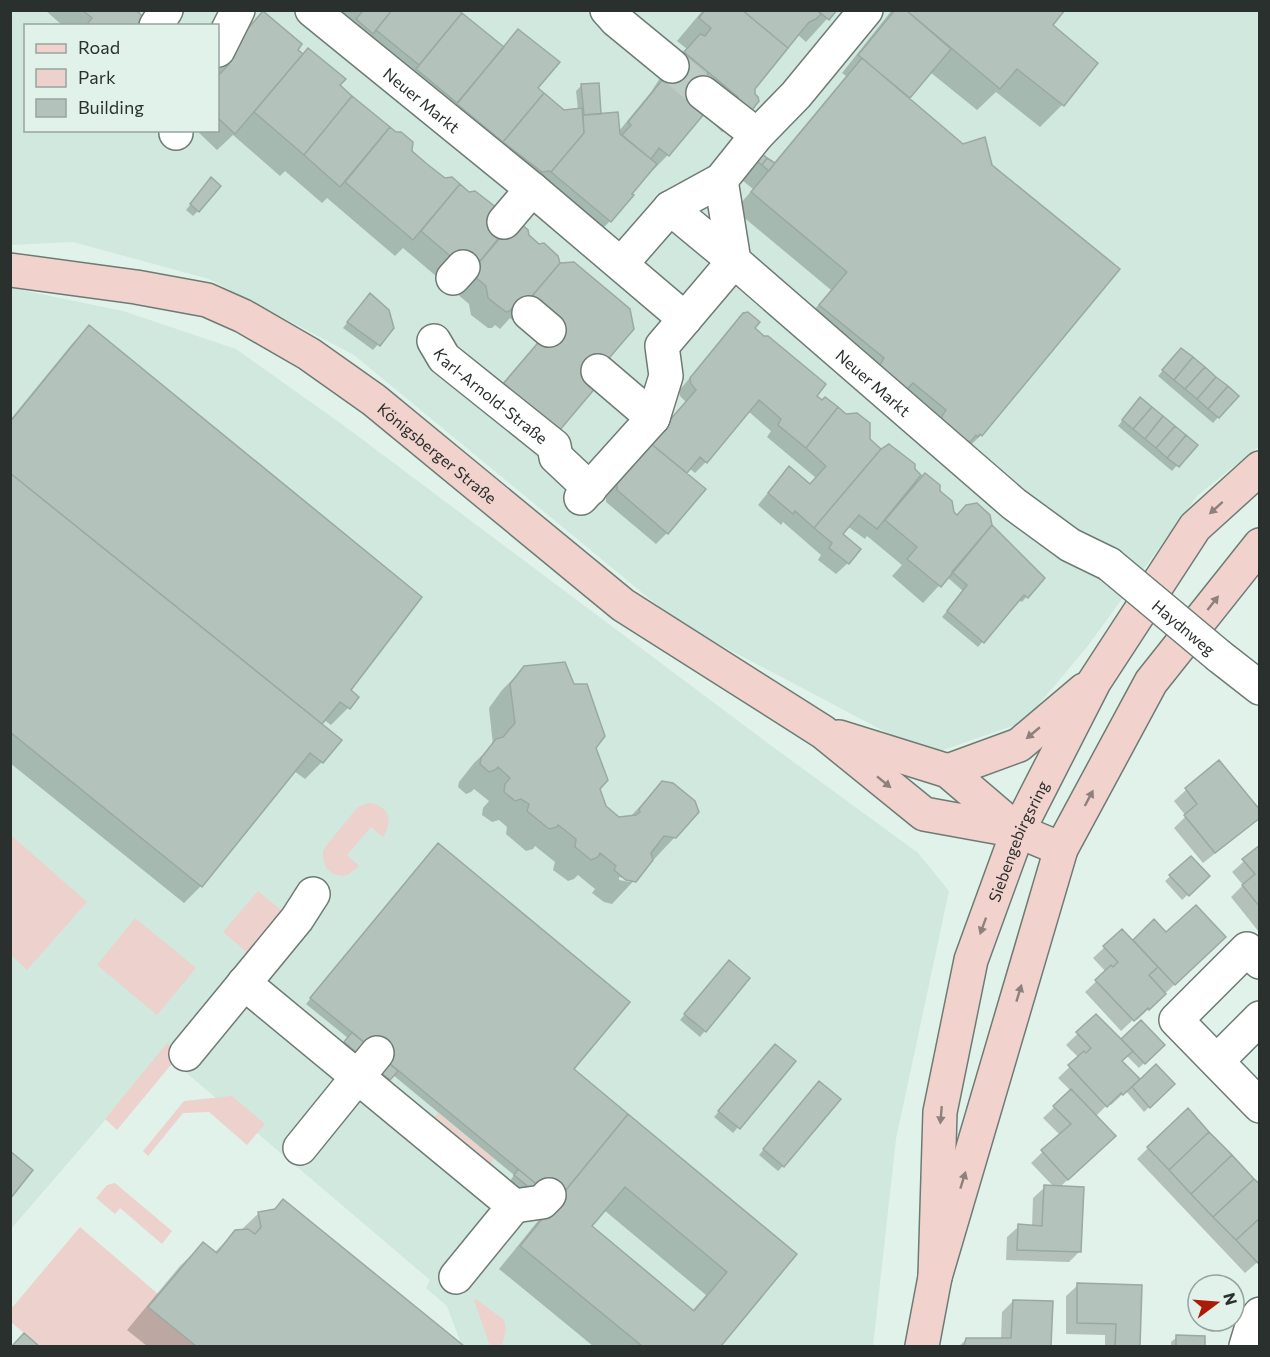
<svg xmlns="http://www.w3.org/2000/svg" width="1270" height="1357" font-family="Commissioner,sans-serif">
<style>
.built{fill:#d0e8dd;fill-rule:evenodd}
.green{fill:#edd1cc}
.shadow{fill:#0003;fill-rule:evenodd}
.building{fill:#b3c3bc;stroke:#9aa9a2;stroke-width:1.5;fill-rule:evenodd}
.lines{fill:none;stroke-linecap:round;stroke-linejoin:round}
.street-tunnel{stroke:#bccbc4;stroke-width:33;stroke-dasharray:33 16;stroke-linecap:butt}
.street-casing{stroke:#6d7b75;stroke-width:36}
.secondary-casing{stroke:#6d7b75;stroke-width:36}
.street{stroke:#fff;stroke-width:33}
.secondary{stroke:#f2d2cd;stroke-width:33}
.street-bridge-casing{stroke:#6d7b75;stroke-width:36;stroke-linecap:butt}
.street-bridge{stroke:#fff;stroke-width:33}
.oneway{fill:#8e817d}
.labels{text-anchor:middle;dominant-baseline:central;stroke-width:4.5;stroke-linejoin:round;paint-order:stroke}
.street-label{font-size:16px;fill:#2a302d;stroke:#e1f2ea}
</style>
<rect width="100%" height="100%" fill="#e1f2ea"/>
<path class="built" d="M10,11H1259V446L1197,496L1087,647L1024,722L929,755L679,623L354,355L209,279L73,242L11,245ZM26,26H218V130H26Z
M11,288L123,311L236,349L343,425L769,744L918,853L949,891L896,1139L873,1346H462L447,1306L426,1288L430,1280L163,1053L11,1229Z"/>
<path class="green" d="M368,803C388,804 394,821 383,837L371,827L347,855L359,866L349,874L343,876L333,874L326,868L324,862L323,852L325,847L358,807Z
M12,836L87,902L27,970L11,955L10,838Z
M258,891L287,915L253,957L223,932Z
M135,918L196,968L157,1015L97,965Z
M167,1043L180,1054L117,1130L105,1119Z
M232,1096L265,1124L247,1145L209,1112L183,1113L148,1156L143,1151L184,1101Z
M438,1113L494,1159L487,1168L430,1121Z
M115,1183L172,1231L162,1244L120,1208L115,1214L96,1198L107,1185Z
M80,1227L158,1294L148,1307L196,1346H39L11,1322V1309Z
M476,1299L504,1320L506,1329L502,1346H490L474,1300Z"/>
<path class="shadow" d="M45,10H133L141,26H63Z
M324,10H462L460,13L502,48L518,31L536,88L563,111L578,110L576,91L581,86L600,115L619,131L651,92L662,75L687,49L677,41L703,10H835L806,42L798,35L753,89L728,131L722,132L715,125L716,120L697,104L702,114L668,155L651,172L649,171L630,195L632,196L610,221L588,244Z
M892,10H1063L1051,25L1062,105L1040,127L996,92L977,110L930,72L908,98L962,146L991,166L1118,270L981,435L964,452L803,323L831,290L735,210L753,189L738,177L759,154L773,164L846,76L842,73Z
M263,13L296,50L395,134L411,152L444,179H451L468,194L527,236L559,265L629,310L482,407L538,342L510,318L500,329L495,325L492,328H488L471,315L469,304L403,248L395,256L327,198L322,203L285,171L280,176L233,135L217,150L196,130H218V64L246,30Z
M206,185L198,211L193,216L186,210Z
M365,300L393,327L373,350L343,328Z
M732,326L753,328L815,396L869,440L913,487L925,475L939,492L953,513L956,516L990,525L1043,578L1022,602L1018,600L978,647L942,617L963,591L947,577L923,603L892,576L902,565L867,536L865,539L847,526L841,534L848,563L836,574L818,560L821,555L783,522L781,525L758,505L778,480L789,469L809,486L816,478L767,437L771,431L748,411L706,462L695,473L689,468L685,473L667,533L656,544L606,502V497L686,402L680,396L679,391Z
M89,327L349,690L357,697L348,708L331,725L323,719L319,724L322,762L305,779L294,771L201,886L184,903L10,763V420L72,344Z
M1176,355L1237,396L1213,423L1158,376Z
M1135,404L1195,445L1172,471L1118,426Z
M525,667L594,748L599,789L604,807L618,818L630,817L662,783L675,837L612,904L604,902L592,893L595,889L578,875L574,879L568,881L553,870L555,862L535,846L533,849L526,851L506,834L507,827L499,820L492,822L482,815L483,808L489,801L474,789L471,792L466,794L458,787L459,782L474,763L493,745L489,708L502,690ZM619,877L630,879V882L619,880Z
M1219,762L1250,826L1203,863L1174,828L1186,816L1174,801L1186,790Z
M1260,847V932H1259L1231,897L1243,885L1232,872Z
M433,850L572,1070L795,1254L719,1346H593L499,1269L550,1206L531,1198L510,1181L514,1175L393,1075L384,1085L340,1048L348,1038L306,1004ZM604,1210L706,1295L692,1311L590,1227Z
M1191,858L1208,876L1182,900L1165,881Z
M1154,921L1166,934L1213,948L1137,1020L1135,1018L1121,1031L1085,992L1106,972L1093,958L1122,931L1133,942Z
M724,968L748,979L700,1037L680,1020Z
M1096,1016L1121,1041L1163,1045L1139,1068L1126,1055L1120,1062L1140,1081L1173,1084L1144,1112L1126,1091L1111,1105L1109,1103L1095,1117L1102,1147L1059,1188L1080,1251L1069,1262L1006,1260L1007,1237L1019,1226H1032L1033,1198L1045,1187H1054L1031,1163L1060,1135L1043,1118L1071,1091L1058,1078L1079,1058L1066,1045Z
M770,1051L794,1062L733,1133L714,1117Z
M814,1088L783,1166L778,1171L759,1155Z
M1148,1148L1260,1260L1245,1273L1137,1159Z
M283,1201L462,1346H147L127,1330L180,1266L203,1244L214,1253L235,1232L240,1231L259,1213L274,1211Z
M1078,1285L1141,1287L1138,1346H1105V1335L1066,1334V1296Z
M1013,1301L1051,1302L1049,1346H959L967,1339H1001L1002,1312Z
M1177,1337H1203V1346H1171V1342Z"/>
<path class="building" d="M82,10H136L147,21L143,26H86L92,18Z
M362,10H392L373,34L356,19L363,11Z
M392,10H459L462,13L419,65L376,30Z
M705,10H742L788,48L755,89V94L758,97L759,101L752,110H745L737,103L738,97L684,52L700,34L705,36L711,28L699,18Z
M742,10H817L821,14L816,19L809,22L788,48Z
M817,10H837L829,20Z
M895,10H906L951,49L910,98L858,55Z
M906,10H1065L1053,25L1098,63L1064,106L1017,69L1000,89Z
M263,11L302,44L298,50L303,54L235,134L218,118V76L229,64L227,53Z
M462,13L504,47L457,103L416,69Z
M518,29L560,62L538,88L544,93L503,142L457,104Z
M308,48L346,79L340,85L352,96L304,155L254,112Z
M679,56H688L708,72L701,101L668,73Z
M862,58L963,144L985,137L992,165L1120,269L982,436L980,434L978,437L976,435L971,441L965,442L943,424L942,416L946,410L913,383L908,388L903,390L880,371V365L884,358L819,305L847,272L751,192Z
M668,73L701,101L704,114L669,156L659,148L651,159L622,135L631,125L628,122Z
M599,83L601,114L584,115L581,84Z
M544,93L564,110L582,108L584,133L551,172L549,171L542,172L503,142Z
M352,96L390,127L340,187L304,155Z
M618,112L620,134L657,164L632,194L634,195L611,222L551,172L584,133L583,115Z
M390,127L396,132H401L413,142L412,151L427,164L445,178L452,177L460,184L413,240L345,182Z
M759,152L767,158L762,165L754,159Z
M767,158L775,163L769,171L762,165Z
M211,177L221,186L199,212L190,204Z
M460,184L469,192L475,191L497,208L509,226L470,273L421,231Z
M519,222L528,230L529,235L539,244L544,243L558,256L560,263L518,313L512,308L510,311L506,312L488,298L486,286L470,273L511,225Z
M574,262L630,309L634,329L598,371L597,386L554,437L498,390L554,324L527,302L560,263Z
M370,293L389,310L394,328L380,346L347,322Z
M748,312L760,322L755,328L764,336H768L826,384L817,396L822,400L825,397L838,407L806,448L778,425L781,419L759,400L707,463L700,457L687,473L650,443L696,390L691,384L690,378L743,313Z
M89,325L422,597L351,690L359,697L350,709L340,702L322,724L10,473V422Z
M1181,348L1193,357L1174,380L1162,370Z
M1193,357L1205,367L1185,389L1174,380Z
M1205,367L1216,377L1197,399L1185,389Z
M1216,377L1228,386L1208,409L1197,399Z
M1228,386L1239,396L1219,418L1208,409Z
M1140,397L1152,407L1133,429L1122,420Z
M838,407L846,414L857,413L870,423V439L881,449L814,528L795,511L793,514L768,493L789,466L810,484L826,466L806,448Z
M1152,407L1163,416L1145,439L1133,429Z
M1163,416L1175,426L1156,448L1145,439Z
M1175,426L1186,435L1167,458L1156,448Z
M1186,435L1198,445L1179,467L1167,458Z
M650,443L706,489L668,534L617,490V484Z
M889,444L915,464V469L921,475L877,529L859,515L843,534L861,549L849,564L829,548L832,543L814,528L881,449Z
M10,473L342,740L323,763L310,753L202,887L10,732Z
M925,473L940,485V491L952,501L954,512L957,515L966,505L977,503L990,515L992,525L941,587L907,559L917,547L885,520Z
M992,525L1045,578L1028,598L1024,595L984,643L947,611L967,585L952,572Z
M565,662L574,684H587L605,736L596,748L608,780L600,789L606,806L619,817L636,815L640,812L639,809L662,781L673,783L695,801L699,812L676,838L664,836L651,853L653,860L636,882L626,880L614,870L616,866L600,853L598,857L591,860L575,847L576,839L558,825L557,827L549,829L527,811L529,804L521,799L515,801L504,792L505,784L510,778L498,767L495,770L489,772L480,764L481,758L496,739L503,737L515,723L510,684L524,666Z
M1219,760L1260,810V818L1215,853L1184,815L1197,804L1185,788Z
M438,843L630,1002L574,1069L628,1114L557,1201L310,998Z
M1260,845V907L1242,885L1255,874L1242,859Z
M1191,856L1210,876L1189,896L1169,875Z
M1196,905L1226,937L1175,985L1133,940L1154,919L1166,932Z
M1122,929L1158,967L1149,975L1166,994L1149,1010L1148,1008L1134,1021L1095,980L1111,965L1113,967L1118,962L1103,946Z
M729,960L750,978L706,1032L684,1014Z
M1096,1014L1133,1051L1122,1061L1140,1079L1123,1095L1121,1093L1107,1107L1068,1065L1084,1051L1086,1053L1091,1048L1076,1032Z
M1141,1020L1165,1045L1145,1064L1121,1039Z
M352,1032L398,1071L390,1080L344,1042Z
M775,1044L796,1061L740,1129L718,1111Z
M1156,1064L1175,1084L1150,1108L1132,1087Z
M819,1081L841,1099L784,1167L763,1149Z
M1071,1089L1116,1136L1068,1180L1041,1150L1071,1124L1053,1106Z
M1188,1108L1209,1132L1169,1170L1147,1147Z
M628,1114L797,1254L721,1346H642L520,1246ZM625,1187L727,1272L694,1311L592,1226Z
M1209,1132L1232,1155L1191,1194L1169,1170Z
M10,1151L33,1170L10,1199Z
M1232,1155L1254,1179L1213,1217L1191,1194Z
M518,1169L542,1189L537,1194L514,1175Z
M1254,1179L1260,1184V1218L1236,1240L1213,1217Z
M1044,1185L1084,1187L1081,1252L1017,1250L1018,1224L1042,1226Z
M283,1199L464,1346H196L148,1307L203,1242L217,1253L235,1230L248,1229L255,1234L261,1227L258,1212L275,1209Z
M1260,1218V1262L1258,1263L1236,1240Z
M1077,1283L1142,1285L1140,1346H1115L1116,1324L1077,1323Z
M1013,1300L1053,1301L1051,1346H964L966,1338H1011Z
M24,1333L39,1346H12Z
M1176,1335L1205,1336V1346H1176Z"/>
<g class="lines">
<path class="street-tunnel" d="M672,66L703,93"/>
<defs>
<g id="street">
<path id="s1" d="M312,10L532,189L685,319"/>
<path d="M607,10L616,20L672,66"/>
<path d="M156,26L166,10"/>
<path d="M218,50L238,10"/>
<path d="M703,93L757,135"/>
<path d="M176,133V130"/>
<path id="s2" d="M721,180L734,261L1014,504L1070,545L1109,564"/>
<path d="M504,222L532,189"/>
<path d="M621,264L670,208"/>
<path d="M453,278L463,267"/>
<path d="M529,313L549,330"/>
<path id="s3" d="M434,341L444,358L554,446L556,457L590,489"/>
<path d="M598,371L653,418"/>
<path d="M581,498L653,418L666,376L662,346L734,261L670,208L721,180L757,135L796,95L866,10"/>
<path d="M1219,656L1260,688"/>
<path d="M1260,962L1247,949L1176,1020L1260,1106"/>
<path d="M244,983L514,1206L456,1277"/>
<path d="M186,1054L297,919L313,894"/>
<path d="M1217,1061L1260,1018"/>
<path d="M300,1148L377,1053"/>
<path d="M514,1206L542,1202L549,1195"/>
<path d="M1246,1346L1253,1323L1260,1314"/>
</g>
<g id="secondary">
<path id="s4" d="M10,270L136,287L207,300L243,316L309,354L374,400L623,605L823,732L924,814L1018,831L1061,849"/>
<path d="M839,737L948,771L1018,831"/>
<path d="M948,771L1019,745L1084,690"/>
<path id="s5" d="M935,1277L940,1112L971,960L1018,831L1094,682L1195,527L1260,468"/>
<path d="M922,1346L935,1277L1061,849L1151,682L1260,545"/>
</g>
</defs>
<use href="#street" class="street-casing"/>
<use href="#secondary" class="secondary-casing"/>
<use href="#street" class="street"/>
<use href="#secondary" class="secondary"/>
<defs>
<g id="street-bridge">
<path id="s6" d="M1109,564L1219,656"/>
</g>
</defs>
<use href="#street-bridge" class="street-bridge-casing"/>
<use href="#street-bridge" class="street-bridge"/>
</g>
<defs><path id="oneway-solid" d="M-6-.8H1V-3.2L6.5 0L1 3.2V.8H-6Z" transform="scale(1.5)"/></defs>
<g class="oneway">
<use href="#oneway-solid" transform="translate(1216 508) rotate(138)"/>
<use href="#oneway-solid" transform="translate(1213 603) rotate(-52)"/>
<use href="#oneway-solid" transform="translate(1033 733) rotate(140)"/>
<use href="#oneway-solid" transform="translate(884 782) rotate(39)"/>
<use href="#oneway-solid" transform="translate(1089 798) rotate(-62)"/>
<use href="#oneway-solid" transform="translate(983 926) rotate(110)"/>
<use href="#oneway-solid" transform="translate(1019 993) rotate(-73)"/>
<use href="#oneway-solid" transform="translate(941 1115) rotate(95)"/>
<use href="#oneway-solid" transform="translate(963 1180) rotate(-73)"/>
</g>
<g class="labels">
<g class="street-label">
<text stroke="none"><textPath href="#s1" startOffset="142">Neuer Markt</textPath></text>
<text stroke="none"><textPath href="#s2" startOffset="267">Neuer Markt</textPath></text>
<text stroke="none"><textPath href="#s3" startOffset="80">Karl-Arnold-Straße</textPath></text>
<text stroke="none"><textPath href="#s4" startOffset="477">Königsberger Straße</textPath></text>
<text stroke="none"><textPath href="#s6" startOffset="98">Haydnweg</textPath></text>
<text stroke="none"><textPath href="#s5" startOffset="448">Siebengebirgsring</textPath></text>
</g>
</g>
<rect width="1270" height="1357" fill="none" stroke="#2a302d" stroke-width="24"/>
<rect x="24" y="24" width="195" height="108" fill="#e1f2ea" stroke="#98a49e" stroke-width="1.5"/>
<rect x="36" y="44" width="30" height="9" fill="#f2d2cd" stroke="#98a49e" stroke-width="1.5"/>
<text x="78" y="54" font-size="18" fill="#2a302d">Road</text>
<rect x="36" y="69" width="30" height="18" fill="#edd1cc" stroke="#98a49e" stroke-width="1.5"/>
<text x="78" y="84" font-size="18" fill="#2a302d">Park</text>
<rect x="36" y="99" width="30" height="18" fill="#b3c3bc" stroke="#98a49e" stroke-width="1.5"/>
<text x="78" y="114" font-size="18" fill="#2a302d">Building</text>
<g transform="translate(1216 1303) rotate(74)"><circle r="28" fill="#e1f2ea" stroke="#98a49e" stroke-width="1.5"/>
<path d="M0-4.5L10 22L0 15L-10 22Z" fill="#ab1b07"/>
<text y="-9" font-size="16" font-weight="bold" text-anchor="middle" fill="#2a302d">N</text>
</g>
</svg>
